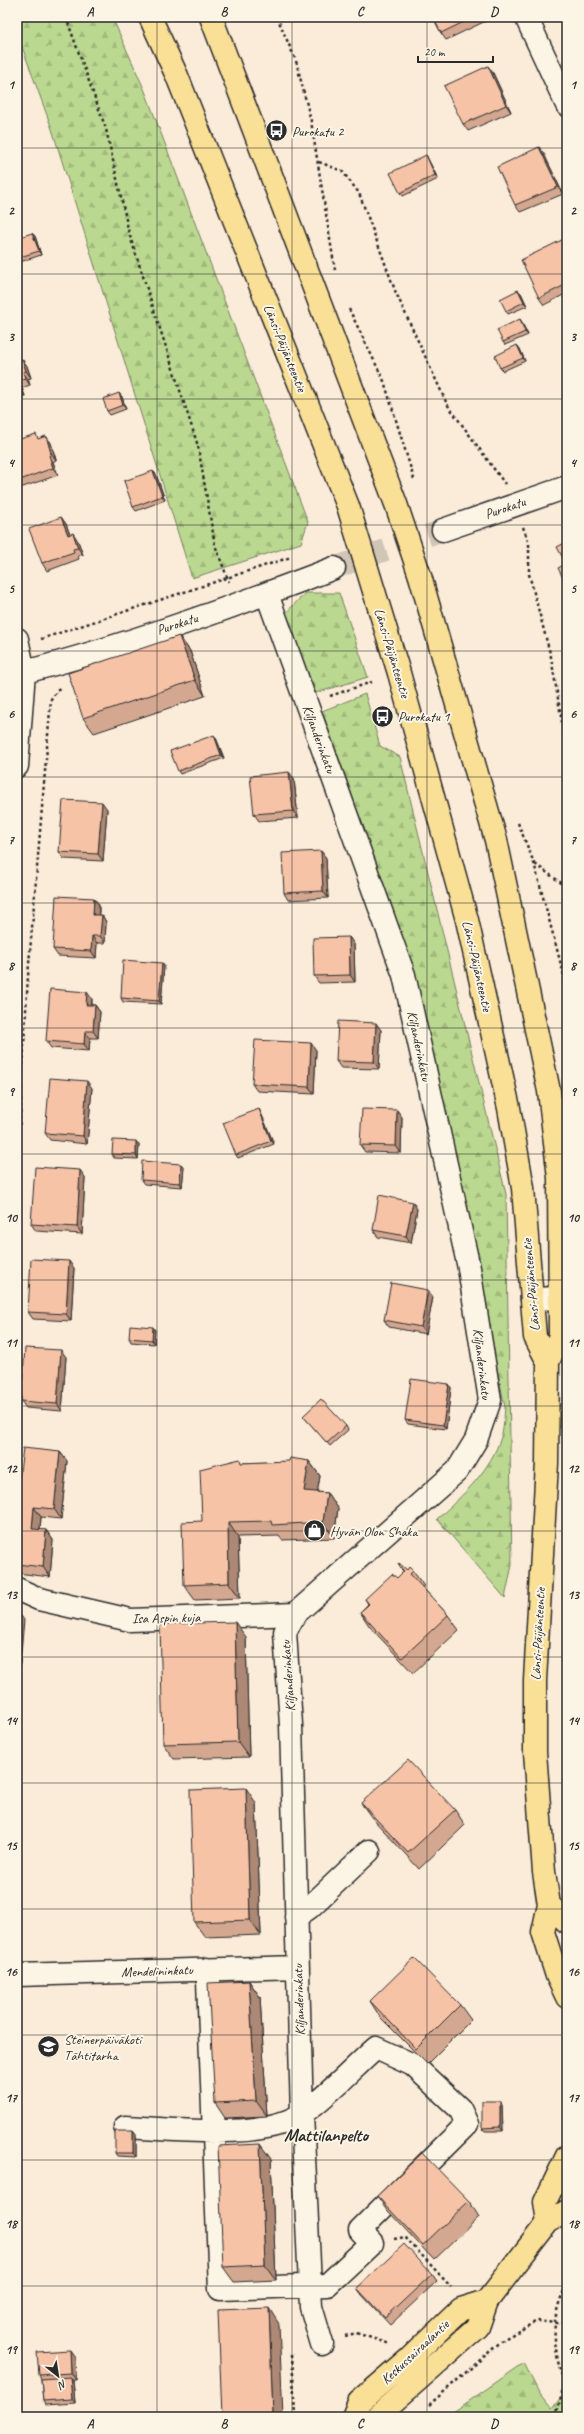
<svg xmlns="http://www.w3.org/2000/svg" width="584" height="2434" font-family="Caveat,sans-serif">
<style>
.forest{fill:url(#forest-firs);stroke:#73825e}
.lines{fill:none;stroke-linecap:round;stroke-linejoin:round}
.minor-tunnel{stroke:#d1c5b6;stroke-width:22;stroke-dasharray:22 11;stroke-linecap:butt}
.minor-casing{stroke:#2b2b2b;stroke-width:25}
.major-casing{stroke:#2b2b2b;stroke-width:25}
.path{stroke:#2b2b2b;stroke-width:2.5;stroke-dasharray:3 3;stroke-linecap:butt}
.minor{stroke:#fcf5e5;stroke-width:22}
.major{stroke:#fadf96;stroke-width:22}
.wall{fill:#d4a890;stroke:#2b2b2b}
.shaded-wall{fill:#ad8875;stroke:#2b2b2b}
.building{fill:#f7c3a7;stroke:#2b2b2b}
.grid{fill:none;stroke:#2b2b2b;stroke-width:1;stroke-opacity:0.55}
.labels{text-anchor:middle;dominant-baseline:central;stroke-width:4;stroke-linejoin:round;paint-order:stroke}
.poi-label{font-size:14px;fill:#2b2b2b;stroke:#fcf5e5;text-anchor:start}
.street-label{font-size:14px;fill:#2b2b2b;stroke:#fcf5e5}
.district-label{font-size:18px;font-weight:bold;fill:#2b2b2b;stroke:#fcf5e5}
.neatline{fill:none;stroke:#2b2b2b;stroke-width:1.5}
.grid-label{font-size:13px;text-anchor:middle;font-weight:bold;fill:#2b2b2b}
</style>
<defs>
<pattern id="forest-firs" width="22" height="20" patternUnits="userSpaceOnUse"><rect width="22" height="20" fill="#bbd890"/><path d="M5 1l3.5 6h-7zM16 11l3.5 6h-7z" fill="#a1ba7c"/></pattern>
</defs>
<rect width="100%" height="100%" fill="#fbebd9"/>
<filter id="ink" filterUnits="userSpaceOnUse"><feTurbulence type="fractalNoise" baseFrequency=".025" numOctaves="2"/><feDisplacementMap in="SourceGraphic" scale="8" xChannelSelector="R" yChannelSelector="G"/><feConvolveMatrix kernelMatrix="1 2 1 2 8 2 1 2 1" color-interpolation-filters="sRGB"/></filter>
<g filter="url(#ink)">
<path class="forest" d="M17,17H112L145,91L308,522L301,543L192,578L52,129L17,33Z
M305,593H339L368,677L316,693L283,616Z
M365,694L380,746L400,757L506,1194L512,1565L505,1598L437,1519C463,1495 491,1471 502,1434C504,1426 504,1416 505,1407L414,969L322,711Z
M524,2363L539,2393L552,2409L567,2389V2417H446Z"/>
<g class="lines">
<path class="minor-tunnel" d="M334,568L443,530"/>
<defs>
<path id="minor" d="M526,17L567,105
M443,530L567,487
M267,594L404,975L469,1268L490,1400L476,1440L457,1471L295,1614L285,1632L291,1725L302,2114L311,2307L322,2344
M17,639L24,672L17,766
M17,674C123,647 232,607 334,568
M532,1299L560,1298
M17,1589L39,1599L130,1620L295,1614
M296,1917L310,1907L369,1851
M17,1975L298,1967
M125,2127C172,2129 264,2141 303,2113C329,2095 352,2069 376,2048L413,2065L460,2109L467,2124L360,2230L372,2243L327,2285L220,2289L208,1981L207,1969"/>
<path id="major" d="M150,17L177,76L348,506L399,673L467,920L509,1108L523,1188L535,1337L548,1362
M211,17L396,504L420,576L496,840L549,1091L559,1178L560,1336L548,1362L547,1463L535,1681V1752L544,1872L549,1905L543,1932L557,1976L567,1997
M549,1905L567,1922
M548,2222L545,2202L567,2156
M353,2417L359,2402L409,2359L461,2309L487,2301
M376,2417L478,2327L487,2301L548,2222L567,2211"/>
</defs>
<use href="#minor" class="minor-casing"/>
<use href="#major" class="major-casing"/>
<path class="path" d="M66,17L106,129L129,233L198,446L215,545L229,582
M277,17L296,61L311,121L335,270
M319,162L342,171L359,193L396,293L447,404L505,484
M349,309L384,381L414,479
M523,527L529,543V574L551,657L567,752
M41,639L291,557
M330,696L372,682
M518,823L534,863L567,987
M535,864L567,887
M17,1167L28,976L51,699L60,687
M394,2239L405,2237L451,2287
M567,2286C561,2294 555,2314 555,2324C553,2338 559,2377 567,2387
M345,2336L356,2333L390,2344
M292,2354L295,2417
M429,2405L504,2339L537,2321L567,2324
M556,2417L564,2384"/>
<use href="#minor" class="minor"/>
<use href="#major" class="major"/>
</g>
<path class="wall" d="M433,17H492V18L446,40L441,33Z
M493,73L511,112L468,131L463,124Z
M539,147L544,154L563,194L520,212L515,205Z
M426,155L438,179L403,196L400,193Z
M35,236L41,255L17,263V238Z
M567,239V293L544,305L539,298Z
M518,290L521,293L527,306L508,314L506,311Z
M520,319L528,335L505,345L503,342Z
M517,345L520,349L525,361L503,371L500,368Z
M22,359L27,366L31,378L28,379L30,385L22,388L25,396L17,398V360Z
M119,393L122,397L126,409L110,415L107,411Z
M46,436L51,443L56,460L53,462L58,475L20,488L17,485V440L39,439Z
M156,474L165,500L136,511L133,507Z
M61,517L66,524L70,535L78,541L83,555L78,556L79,559L47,571L42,563Z
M567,542V583L563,578L566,564Z
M179,636L190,651L205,696L94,733L83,718Z
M216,738L224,758L180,774L178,771Z
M289,772L294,779L298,818L259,821L254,814Z
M107,809L103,861L64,859L59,852Z
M321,851L326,858L328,898L288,900L284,893Z
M94,898L99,905V915H102L106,922L105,943H97L96,958L58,956L53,949Z
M349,937L354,944L355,982L319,983L314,976Z
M162,963L164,966L161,1004L123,1002L121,998Z
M92,999V1005H95L100,1012L98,1038H90L89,1051L51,1048L46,1041Z
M381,1030L379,1069L341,1068L336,1061Z
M316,1050L314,1094L257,1091L252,1084Z
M92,1088L87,1144L50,1140L45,1133Z
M261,1113L274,1144L238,1158L236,1155Z
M402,1117L401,1153L365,1152L360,1145Z
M139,1145L138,1159L114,1158L112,1154Z
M184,1167L182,1187L144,1184L141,1180Z
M85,1177L82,1234L36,1231L31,1224Z
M417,1209L411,1243L378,1237L373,1230Z
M74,1268L71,1321L33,1319L28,1312Z
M433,1297L426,1334L389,1327L384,1320Z
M155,1330L154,1344L131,1342L129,1338Z
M66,1357L62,1411L26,1408L21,1401Z
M449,1384L451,1388L446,1429L408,1424L405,1420Z
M303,1416L346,1426L348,1430L330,1446Z
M60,1452L67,1461L61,1519L41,1517L40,1530H46L53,1540L50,1577L17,1573V1480H19Z
M309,1461L320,1476L317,1492L327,1493L338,1508L334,1538L282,1540L279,1536L238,1537L240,1598L195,1600L184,1585L202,1521L242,1463Z
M398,1564L407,1570L413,1571L424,1586L422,1587L448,1615L459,1630L413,1673L370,1627L360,1612L368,1604L365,1599L397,1578L403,1572Z
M246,1637L249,1757L174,1759L163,1744Z
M256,1803L261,1935L205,1937L194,1922Z
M361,1803L455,1810L465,1825L419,1869L372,1818Z
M249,1981L260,1997L267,2116L225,2118L215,2103Z
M370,2001L460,2005L471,2020L427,2064L380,2017Z
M502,2105L503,2131H485L482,2128Z
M133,2131L136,2135V2157L117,2156L115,2153Z
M271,2159L276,2280L234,2282L223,2267Z
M377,2196L469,2201L479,2217L434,2260L388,2211Z
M432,2274L437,2281L390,2325L362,2295L357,2288Z
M75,2357L76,2380H73L75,2403L45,2405L43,2401L41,2379L39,2375Z"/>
<path class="shaded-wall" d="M488,66L493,73L511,112L506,105Z
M539,147L544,154L563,194L558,187Z
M426,155L438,179L435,175Z
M32,233L35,236L41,255L39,251Z
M518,290L521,293L527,306L524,302Z
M520,319L528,335L525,332Z
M517,345L520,349L525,361L523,358Z
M22,359L27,366L31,378L26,371Z
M23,372L28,379L30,385L25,378Z
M17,381L22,388L25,396L20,389Z
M119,393L122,397L126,409L123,405Z
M46,436L51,443L56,460L51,453Z
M49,455L53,462L58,475L53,468Z
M153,471L156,474L165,500L162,496Z
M61,517L66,524L73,542L68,535Z
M73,533L78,541L83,555L78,548Z
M179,636L190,651L205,696L195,680Z
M214,735L216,738L224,758L221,755Z
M289,772L294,779L298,818L293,811Z
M102,802L107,809L103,861L98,854Z
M321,851L326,858L328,898L323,891Z
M94,898L99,905L98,922L93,915Z
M102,915L106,922L105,943L100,936Z
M92,936L97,943L96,958L91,951Z
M349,937L354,944L355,982L350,975Z
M162,963L164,966L161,1004L159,1001Z
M87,992L92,999L91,1012L86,1005Z
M95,1005L100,1012L98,1038L93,1031Z
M376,1023L381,1030L379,1069L374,1062Z
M85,1031L90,1038L89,1051L84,1044Z
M311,1043L316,1050L314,1094L309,1087Z
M87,1081L92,1088L87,1144L83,1136Z
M259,1109L261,1113L274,1144L271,1141Z
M397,1110L402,1117L401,1153L396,1146Z
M136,1141L139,1145L138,1159L136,1155Z
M181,1164L184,1167L182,1187L180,1183Z
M80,1170L85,1177L82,1234L77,1227Z
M413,1202L417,1209L411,1243L406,1236Z
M69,1261L74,1268L71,1321L66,1314Z
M428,1290L433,1297L426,1334L421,1327Z
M153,1327L155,1330L154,1344L152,1340Z
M61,1350L66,1357L62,1411L57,1404Z
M449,1384L451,1388L446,1429L443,1425Z
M60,1452L67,1461L61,1519L54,1509Z
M309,1461L320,1476L315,1506L304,1491Z
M327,1493L338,1508L334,1538L323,1522Z
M34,1507L41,1517L39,1539L32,1529Z
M228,1522L238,1537L240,1598L229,1583Z
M46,1530L53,1540L50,1577L43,1567Z
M19,1613L24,1620L19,1674L17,1671V1638Z
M235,1622L246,1637L249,1757L238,1742Z
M246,1788L256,1803L261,1935L250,1920Z
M249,1981L260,1997L267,2116L256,2101Z
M500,2101L502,2105L503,2131L500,2127Z
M133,2131L136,2135V2157L133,2153Z
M260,2144L271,2159L276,2280L265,2265Z
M269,2308L279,2324L283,2417H273Z
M70,2350L75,2357L76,2380L71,2373Z
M70,2377L73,2381L75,2403L72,2399Z"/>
<path class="building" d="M433,17H474L441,33Z
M488,66L506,105L463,124L444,86Z
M539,147L558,187L515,205L497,167Z
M426,155L435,175L400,193L390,173Z
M32,233L39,251L17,258V238Z
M566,238L567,240V284L539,298L521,260Z
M518,290L524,302L506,311L500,299Z
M520,319L525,332L503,342L497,330Z
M517,345L523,358L500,368L495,356Z
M22,359L26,371L23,372L25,378L17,381L20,389L17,390V360Z
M119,393L123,405L107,411L103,399Z
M36,434L38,439L46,436L51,453L49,455L53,468L17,481V440Z
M153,471L162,496L133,507L124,481Z
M61,517L68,535L73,533L78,548L73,549L74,552L42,563L29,529Z
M567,542V576L563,578L558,568L566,564L557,547Z
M179,636L195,680L83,718L68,673Z
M214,735L221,755L178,771L170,751Z
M289,772L293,811L254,814L250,776Z
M63,800L102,802L98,854L59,852Z
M321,851L323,891L284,893L282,853Z
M56,896L94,898L93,915H102L100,936H92L91,951L53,949Z
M349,937L350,975L314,976L313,938Z
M123,960L162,963L159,1001L121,998Z
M50,989L87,992L86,1005H95L93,1031H85L84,1044L46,1041Z
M338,1021L376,1023L374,1062L336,1061Z
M255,1040L311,1043L309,1087L252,1084Z
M50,1078L87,1081L83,1136L45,1133Z
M259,1109L271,1141L236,1155L223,1123Z
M362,1109L397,1110L396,1146L360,1145Z
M113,1140L136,1141V1155L112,1154Z
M142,1161L181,1164L180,1183L141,1180Z
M35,1167L80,1170L77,1227L31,1224Z
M379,1195L413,1202L406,1236L373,1230Z
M31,1259L69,1261L66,1314L28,1312Z
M391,1283L428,1290L421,1327L384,1320Z
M130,1325L153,1327L152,1340L129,1338Z
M25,1348L61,1350L57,1404L21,1401Z
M411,1379L449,1384L443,1425L405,1420Z
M321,1399L346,1426L327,1443L303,1416Z
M23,1448L60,1452L54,1509L34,1507L32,1529L46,1530L43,1567L17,1564V1480H19Z
M290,1458L309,1461L304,1491L327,1493L323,1522L272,1525L271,1521L228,1522L229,1583L184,1585L182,1522L202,1521L200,1469L240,1459L241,1463L289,1461Z
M399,1563L407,1570L409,1567L413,1571L410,1574L448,1615L402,1658L360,1612L369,1604L365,1599L392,1574L397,1578L404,1571L398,1564Z
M17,1613H19L17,1638Z
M235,1622L238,1742L163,1744L160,1624Z
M408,1760L455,1810L408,1853L361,1803Z
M246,1788L250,1920L194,1922L190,1790Z
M414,1958L460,2005L416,2049L370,2001Z
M249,1981L256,2101L215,2103L208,1983Z
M482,2101H500V2127L482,2128Z
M115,2131H133V2153H115Z
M260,2144L265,2265L223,2267L218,2146Z
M422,2153L469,2201L423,2245L377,2196Z
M404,2244L432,2274L385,2318L357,2288Z
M269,2308L273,2417H222L218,2310Z
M70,2350L71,2373L39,2375L37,2352Z
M70,2377L72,2399L43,2401L41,2379Z"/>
</g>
<path class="grid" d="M157,17V2417M292,17V2417M427,17V2417M17,148H567M17,274H567M17,399H567M17,525H567M17,651H567M17,777H567M17,903H567M17,1028H567M17,1154H567M17,1280H567M17,1406H567M17,1531H567M17,1657H567M17,1783H567M17,1909H567M17,2035H567M17,2160H567M17,2286H567"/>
<defs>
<symbol id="bus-disc" viewBox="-11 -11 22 22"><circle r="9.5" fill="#2b2b2b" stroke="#fcf5e5"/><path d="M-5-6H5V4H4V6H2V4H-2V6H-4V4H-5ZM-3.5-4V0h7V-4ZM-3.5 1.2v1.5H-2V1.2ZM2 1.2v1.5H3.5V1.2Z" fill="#fff"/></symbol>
<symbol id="shop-disc" viewBox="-11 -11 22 22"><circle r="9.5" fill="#2b2b2b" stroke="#fcf5e5"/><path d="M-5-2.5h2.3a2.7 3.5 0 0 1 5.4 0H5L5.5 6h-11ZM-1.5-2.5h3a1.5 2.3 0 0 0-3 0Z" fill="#fff"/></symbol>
<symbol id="school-disc" viewBox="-11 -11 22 22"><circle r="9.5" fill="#2b2b2b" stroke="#fcf5e5"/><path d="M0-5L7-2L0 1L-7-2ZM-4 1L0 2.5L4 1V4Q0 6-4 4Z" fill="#fff"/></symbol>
</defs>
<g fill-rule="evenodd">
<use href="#bus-disc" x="264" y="118" width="25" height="25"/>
<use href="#bus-disc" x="370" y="704" width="25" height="25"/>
<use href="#shop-disc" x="302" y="1518" width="25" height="25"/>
<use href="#school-disc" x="36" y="2034" width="25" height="25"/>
</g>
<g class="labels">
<g class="poi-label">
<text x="292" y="131">Purokatu 2</text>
<text x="398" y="716">Purokatu 1</text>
<text x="330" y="1531">Hyvän Olon Shaka</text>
<text x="64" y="2039">Steinerpäiväkoti<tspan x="64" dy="16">Tähtitarha</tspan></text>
</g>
<g class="street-label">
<text transform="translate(285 348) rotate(68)">Länsi-Päijänteentie</text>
<text transform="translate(505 508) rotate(-19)">Purokatu</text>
<text transform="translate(177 624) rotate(-18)">Purokatu</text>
<text transform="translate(392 653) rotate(73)">Länsi-Päijänteentie</text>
<text transform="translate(319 739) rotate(70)">Kiljanderinkatu</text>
<text transform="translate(477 966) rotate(77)">Länsi-Päijänteentie</text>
<text transform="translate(419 1046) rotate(78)">Kiljanderinkatu</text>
<text transform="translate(531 1285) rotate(-95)">Länsi-Päijänteentie</text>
<text transform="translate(482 1364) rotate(83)">Kiljanderinkatu</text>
<text transform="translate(166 1618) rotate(-1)">Isa Aspin kuja</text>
<text transform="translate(538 1634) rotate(-87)">Länsi-Päijänteentie</text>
<text transform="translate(288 1676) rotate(-94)">Kiljanderinkatu</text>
<text transform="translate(157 1971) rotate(-2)">Mendelininkatu</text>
<text transform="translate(299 2000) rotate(-92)">Kiljanderinkatu</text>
<text transform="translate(415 2352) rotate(-43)">Keskussairaalantie</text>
</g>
<g class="district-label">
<text x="326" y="2135">Mattilanpelto</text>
</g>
</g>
<rect width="584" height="2434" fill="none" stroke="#fcf5e5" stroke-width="44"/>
<g transform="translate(58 2376) rotate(150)" stroke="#fcf5e5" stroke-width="3" paint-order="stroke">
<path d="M0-3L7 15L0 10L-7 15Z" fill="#2b2b2b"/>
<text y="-6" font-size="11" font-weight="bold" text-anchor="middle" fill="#2b2b2b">N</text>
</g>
<path d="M418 56v6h75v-6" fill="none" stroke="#2b2b2b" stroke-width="2"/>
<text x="424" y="56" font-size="12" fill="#2b2b2b" stroke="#fcf5e5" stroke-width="3" paint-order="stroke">20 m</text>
<rect x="22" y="22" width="540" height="2390" class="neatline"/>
<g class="grid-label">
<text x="90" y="16">A</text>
<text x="224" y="16">B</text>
<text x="360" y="16">C</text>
<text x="494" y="16">D</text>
<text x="11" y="89">1</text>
<text x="573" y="89">1</text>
<text x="11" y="215">2</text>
<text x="573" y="215">2</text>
<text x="11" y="341">3</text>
<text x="573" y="341">3</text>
<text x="11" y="467">4</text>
<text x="573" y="467">4</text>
<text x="11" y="593">5</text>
<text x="573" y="593">5</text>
<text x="11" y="718">6</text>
<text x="573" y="718">6</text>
<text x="11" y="844">7</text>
<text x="573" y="844">7</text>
<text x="11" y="970">8</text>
<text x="573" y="970">8</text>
<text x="11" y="1096">9</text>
<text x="573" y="1096">9</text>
<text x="11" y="1222">10</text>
<text x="573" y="1222">10</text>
<text x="11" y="1347">11</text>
<text x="573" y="1347">11</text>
<text x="11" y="1473">12</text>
<text x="573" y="1473">12</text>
<text x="11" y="1599">13</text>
<text x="573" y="1599">13</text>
<text x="11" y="1725">14</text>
<text x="573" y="1725">14</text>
<text x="11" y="1850">15</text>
<text x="573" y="1850">15</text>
<text x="11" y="1976">16</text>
<text x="573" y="1976">16</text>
<text x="11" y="2102">17</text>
<text x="573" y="2102">17</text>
<text x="11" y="2228">18</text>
<text x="573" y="2228">18</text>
<text x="11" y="2354">19</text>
<text x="573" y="2354">19</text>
<text x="90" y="2428">A</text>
<text x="224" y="2428">B</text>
<text x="360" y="2428">C</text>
<text x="494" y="2428">D</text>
</g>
</svg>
